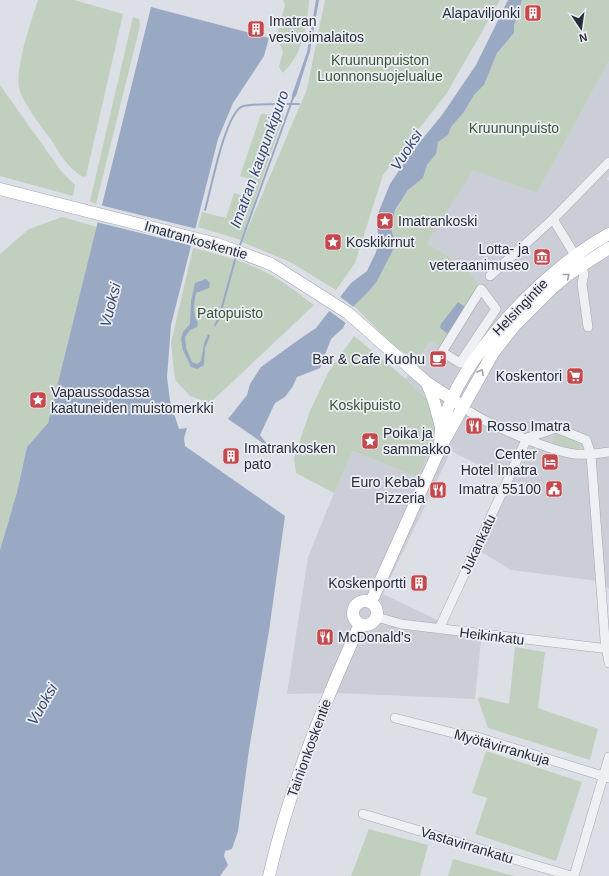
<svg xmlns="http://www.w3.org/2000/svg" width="609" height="876" font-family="Helvetica,sans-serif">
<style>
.built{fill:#cbced7}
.green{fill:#c1cfbe}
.water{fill:#99a9c4}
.pier{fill:#dddfe6}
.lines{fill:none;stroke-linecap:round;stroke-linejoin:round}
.stream{stroke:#99a9c4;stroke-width:2}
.minor-casing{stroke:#a3a6af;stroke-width:10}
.major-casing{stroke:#9da3b1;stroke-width:13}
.minor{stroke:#eff0f4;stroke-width:9}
.major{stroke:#fff;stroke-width:12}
.oneway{stroke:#9ea0a7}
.labels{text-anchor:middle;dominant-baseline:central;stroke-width:3.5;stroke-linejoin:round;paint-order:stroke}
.poi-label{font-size:14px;fill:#272c3b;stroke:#eceef4;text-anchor:end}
.park-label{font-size:14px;fill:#385636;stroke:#eceef4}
.street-label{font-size:14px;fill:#272c3b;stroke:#eceef4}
.water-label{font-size:15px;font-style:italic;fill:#34476c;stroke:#eceef4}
</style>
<rect width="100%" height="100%" fill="#dddfe6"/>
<!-- built -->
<path class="built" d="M609,61V176L607,179L609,181V589L598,581L511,570L480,551L512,482L451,451L383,594L481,641L475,699L336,693L287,694L308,557L334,493L353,451L418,477L436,432L430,402L406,379L430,342L444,348L467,268L427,243L473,169L537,193Z"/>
<!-- green -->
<path class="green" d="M38,0H74L123,14L86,176L83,177C68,169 59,152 50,138C40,126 26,106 20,92C13,73 31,21 38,0Z
M283,0H309C307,27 303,54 283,73L279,67L283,52L277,36L285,5Z
M325,0H500L447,93L383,175L355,263L336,290L290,262L242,242L307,89Z
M522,0H609V61L537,193L473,170L427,243L467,268L481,289L444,348L430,342L417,361L394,346L354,306L368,292L393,250L394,238L391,229L395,211L408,190L423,178L427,165L436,154L437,142L448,135L451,127L464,112L474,95L484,85L497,53L514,33V26Z
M133,17L139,19L140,26L96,204L90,201Z
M0,85L61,171L75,185L73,196L0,176Z
M261,114L284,115L241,240L198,227L202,212L226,218L234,193L251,198L257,181L240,176Z
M62,217L97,227L48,423L27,447L17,492L0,550V254L29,229Z
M193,248C217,254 241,260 263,271C282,280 298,293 314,305L210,403L190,396L175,380L171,343Z
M354,336L406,379L430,402L436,432L418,477L353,451L334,493L296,473L294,458L310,411L328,373Z
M557,430L582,441L578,451L561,448L552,443Z
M515,647L545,652L538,708L598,729L590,760L488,728L478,699L480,697L509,704Z
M486,751L582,782L556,861L475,834L487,798L472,793Z
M369,829L428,845L420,876H351Z
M453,859L514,876H448Z"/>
<!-- water -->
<path class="water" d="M316,0H319L310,51L296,96L292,99V95L307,52Z
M508,0H522L514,26V33L497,53L484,85L474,95L464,112L451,127L448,135L438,142L436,154L427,165L423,178L408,190L395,210L391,229L394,238L393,250L377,281L368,292L354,306L343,328L331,339L320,368L297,377L293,386L285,397L275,403L260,435L270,448L228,419L247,395L250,384L261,367L301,338L316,328L351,283L367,271L376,252L379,241L377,226L379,211L390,184L410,154L442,115L476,65Z
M151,7L269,38L264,56L233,103L218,139L171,325L167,377L170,401L179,429L187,428L184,438L185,446L285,516L269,631L249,750L238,831L232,849L225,851L224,856L228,865L220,876H0V550L17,492L27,447L48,423Z
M206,279L210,283L209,288L196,293C194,303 192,315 198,323L197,327L190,330L185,337L186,348L192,362L197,364L201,361L204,343L208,334L210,336L205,348L204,365L197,369L191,367L183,350L181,339L183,332L190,324L191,301L195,283Z
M458,302L465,307L448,334L440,328L441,324Z"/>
<!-- pier -->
<path class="pier" d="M100,205L197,229L193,246L96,222Z
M339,296L355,308L347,324L328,310Z"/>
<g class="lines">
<!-- stream -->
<path class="stream" d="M205,210C211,190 224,118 241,107C249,103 288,104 299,104
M239,248L293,98
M215,325L219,318L236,256"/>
<defs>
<path id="minor" d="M553,219L581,265L584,274L582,284L588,327
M490,276L553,219L609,162
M481,289L496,309L460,363L442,352Z
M470,412C492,426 550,451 575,454C587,455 598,454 609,452
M377,617L401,624L609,649
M439,629L527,438L556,428L586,440L591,455L605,640L609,663
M395,718L457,734L474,736L609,778
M363,814L571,876
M574,876L609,757"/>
<path id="major" d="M0,189L217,244L271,264L348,313L426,382L462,406
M427,383L433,398L441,427
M440,447C440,440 440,432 442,426C461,355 545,269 609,234
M353 613a12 12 0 1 1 24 0a12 12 0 1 1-24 0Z
M371,602L440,448L493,353L515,325L550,290L569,274L609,248
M269,876C289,789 323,706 360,624"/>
</defs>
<!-- minor casing -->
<use href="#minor" class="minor-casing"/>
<!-- major casing -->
<use href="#major" class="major-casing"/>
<!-- minor -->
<use href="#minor" class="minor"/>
<!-- major -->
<use href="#major" class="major"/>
</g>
<!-- one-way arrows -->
<defs><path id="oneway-chevron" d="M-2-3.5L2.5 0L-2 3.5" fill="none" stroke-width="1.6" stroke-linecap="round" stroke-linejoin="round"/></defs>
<g class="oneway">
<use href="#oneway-chevron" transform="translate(567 276) rotate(-39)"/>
<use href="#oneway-chevron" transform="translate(481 372) rotate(-60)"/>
</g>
<!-- icons -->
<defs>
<symbol id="building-square" viewBox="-11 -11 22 22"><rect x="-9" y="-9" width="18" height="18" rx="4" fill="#c5484d" stroke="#eceef4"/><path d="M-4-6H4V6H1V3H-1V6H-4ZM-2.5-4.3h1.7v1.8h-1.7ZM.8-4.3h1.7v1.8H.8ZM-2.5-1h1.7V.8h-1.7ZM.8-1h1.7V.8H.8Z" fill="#fff"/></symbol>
<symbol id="sight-square" viewBox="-11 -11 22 22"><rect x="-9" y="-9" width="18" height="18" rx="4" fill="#c5484d" stroke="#eceef4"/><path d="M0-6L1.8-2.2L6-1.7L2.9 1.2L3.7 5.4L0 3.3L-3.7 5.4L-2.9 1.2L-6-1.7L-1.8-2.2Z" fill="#fff"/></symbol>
<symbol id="museum-square" viewBox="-11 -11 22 22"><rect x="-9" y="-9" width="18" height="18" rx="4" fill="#c5484d" stroke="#eceef4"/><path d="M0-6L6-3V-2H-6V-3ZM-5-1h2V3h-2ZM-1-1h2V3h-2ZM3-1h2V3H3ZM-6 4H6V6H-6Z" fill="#fff"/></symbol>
<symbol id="cafe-square" viewBox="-11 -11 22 22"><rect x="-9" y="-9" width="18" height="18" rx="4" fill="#c5484d" stroke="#eceef4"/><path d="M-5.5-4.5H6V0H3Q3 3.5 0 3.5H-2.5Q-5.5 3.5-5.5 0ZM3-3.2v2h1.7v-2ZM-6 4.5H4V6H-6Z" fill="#fff"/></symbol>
<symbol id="supermarket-square" viewBox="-11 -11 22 22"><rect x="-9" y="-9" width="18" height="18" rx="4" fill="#c5484d" stroke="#eceef4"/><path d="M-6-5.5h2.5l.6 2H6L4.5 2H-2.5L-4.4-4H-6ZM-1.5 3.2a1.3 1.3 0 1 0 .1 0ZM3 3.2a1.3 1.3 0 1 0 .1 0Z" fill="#fff"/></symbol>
<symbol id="restaurant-square" viewBox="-11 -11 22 22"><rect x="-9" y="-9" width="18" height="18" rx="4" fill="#c5484d" stroke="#eceef4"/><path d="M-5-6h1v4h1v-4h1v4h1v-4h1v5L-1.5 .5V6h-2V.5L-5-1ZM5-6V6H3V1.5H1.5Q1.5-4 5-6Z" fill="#fff"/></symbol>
<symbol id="hotel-square" viewBox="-11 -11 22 22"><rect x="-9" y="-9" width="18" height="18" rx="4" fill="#c5484d" stroke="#eceef4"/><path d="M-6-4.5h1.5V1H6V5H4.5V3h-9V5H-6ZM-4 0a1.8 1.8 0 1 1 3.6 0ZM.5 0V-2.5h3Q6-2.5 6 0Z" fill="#fff"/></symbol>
<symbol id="civic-square" viewBox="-11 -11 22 22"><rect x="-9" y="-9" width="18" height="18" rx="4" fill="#c5484d" stroke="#eceef4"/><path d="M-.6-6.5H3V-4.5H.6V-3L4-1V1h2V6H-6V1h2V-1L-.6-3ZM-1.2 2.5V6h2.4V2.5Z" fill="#fff"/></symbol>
</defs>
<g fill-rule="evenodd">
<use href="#building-square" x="523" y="3" width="20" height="20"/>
<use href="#building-square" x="246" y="19" width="20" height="20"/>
<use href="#sight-square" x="375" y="211" width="20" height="20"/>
<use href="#sight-square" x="323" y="232" width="20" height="20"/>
<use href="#museum-square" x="532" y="247" width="20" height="20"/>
<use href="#cafe-square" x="428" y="349" width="20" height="20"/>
<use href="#supermarket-square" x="565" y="366" width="20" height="20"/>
<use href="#sight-square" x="28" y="390" width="20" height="20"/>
<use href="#restaurant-square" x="464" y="416" width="20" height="20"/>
<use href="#sight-square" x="360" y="431" width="20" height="20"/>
<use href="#building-square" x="221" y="446" width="20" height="20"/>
<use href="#hotel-square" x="540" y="452" width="20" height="20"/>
<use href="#civic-square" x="544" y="479" width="20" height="20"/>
<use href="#restaurant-square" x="428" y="480" width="20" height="20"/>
<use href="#building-square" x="409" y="573" width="20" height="20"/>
<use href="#restaurant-square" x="315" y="627" width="20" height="20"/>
</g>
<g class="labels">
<!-- poi labels -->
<g class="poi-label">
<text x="520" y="13">Alapaviljonki</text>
<text x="269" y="21" text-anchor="start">Imatran<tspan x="269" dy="16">vesivoimalaitos</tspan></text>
<text x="398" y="221" text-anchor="start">Imatrankoski</text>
<text x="346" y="242" text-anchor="start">Koskikirnut</text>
<text x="529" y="249">Lotta- ja<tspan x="529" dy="16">veteraanimuseo</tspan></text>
<text x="425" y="359">Bar &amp; Cafe Kuohu</text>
<text x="562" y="376">Koskentori</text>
<text x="51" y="392" text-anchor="start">Vapaussodassa<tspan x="51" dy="16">kaatuneiden muistomerkki</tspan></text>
<text x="487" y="426" text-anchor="start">Rosso Imatra</text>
<text x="383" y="433" text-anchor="start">Poika ja<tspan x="383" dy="16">sammakko</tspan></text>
<text x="244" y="448" text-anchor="start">Imatrankosken<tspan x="244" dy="16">pato</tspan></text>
<text x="537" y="454">Center<tspan x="537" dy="16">Hotel Imatra</tspan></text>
<text x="425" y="482">Euro Kebab<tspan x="425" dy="16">Pizzeria</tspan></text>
<text x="541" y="489">Imatra 55100</text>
<text x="406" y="583">Koskenportti</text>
<text x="338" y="637" text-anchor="start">McDonald's</text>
</g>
<!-- park labels -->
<g class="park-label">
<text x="380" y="60">Kruununpuiston<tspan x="380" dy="16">Luonnonsuojelualue</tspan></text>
<text x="514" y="128">Kruununpuisto</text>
<text x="230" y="313">Patopuisto</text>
<text x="365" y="405">Koskipuisto</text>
</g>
<!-- street labels -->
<g class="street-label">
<text transform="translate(196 240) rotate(16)">Imatrankoskentie</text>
<text transform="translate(520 307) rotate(-46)">Helsingintie</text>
<text transform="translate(478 544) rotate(-65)">Jukankatu</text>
<text transform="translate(492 636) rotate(7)">Heikinkatu</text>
<text transform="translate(502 747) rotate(16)">Myötävirrankuja</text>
<text transform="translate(309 748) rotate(-70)">Tainionkoskentie</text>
<text transform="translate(467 845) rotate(17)">Vastavirrankatu</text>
</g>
<!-- water labels -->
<g class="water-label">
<text transform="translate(406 150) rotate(-57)">Vuoksi</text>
<text transform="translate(259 159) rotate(-70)">Imatran kaupunkipuro</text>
<text transform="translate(110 305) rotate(-76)">Vuoksi</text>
<text transform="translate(42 704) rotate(-60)">Vuoksi</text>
</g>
</g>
<!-- north arrow -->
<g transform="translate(581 28) rotate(167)" stroke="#eceef4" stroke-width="3" paint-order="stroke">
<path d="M0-3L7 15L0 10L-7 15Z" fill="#272c3b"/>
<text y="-6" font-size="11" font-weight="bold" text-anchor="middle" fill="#272c3b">N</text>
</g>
</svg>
